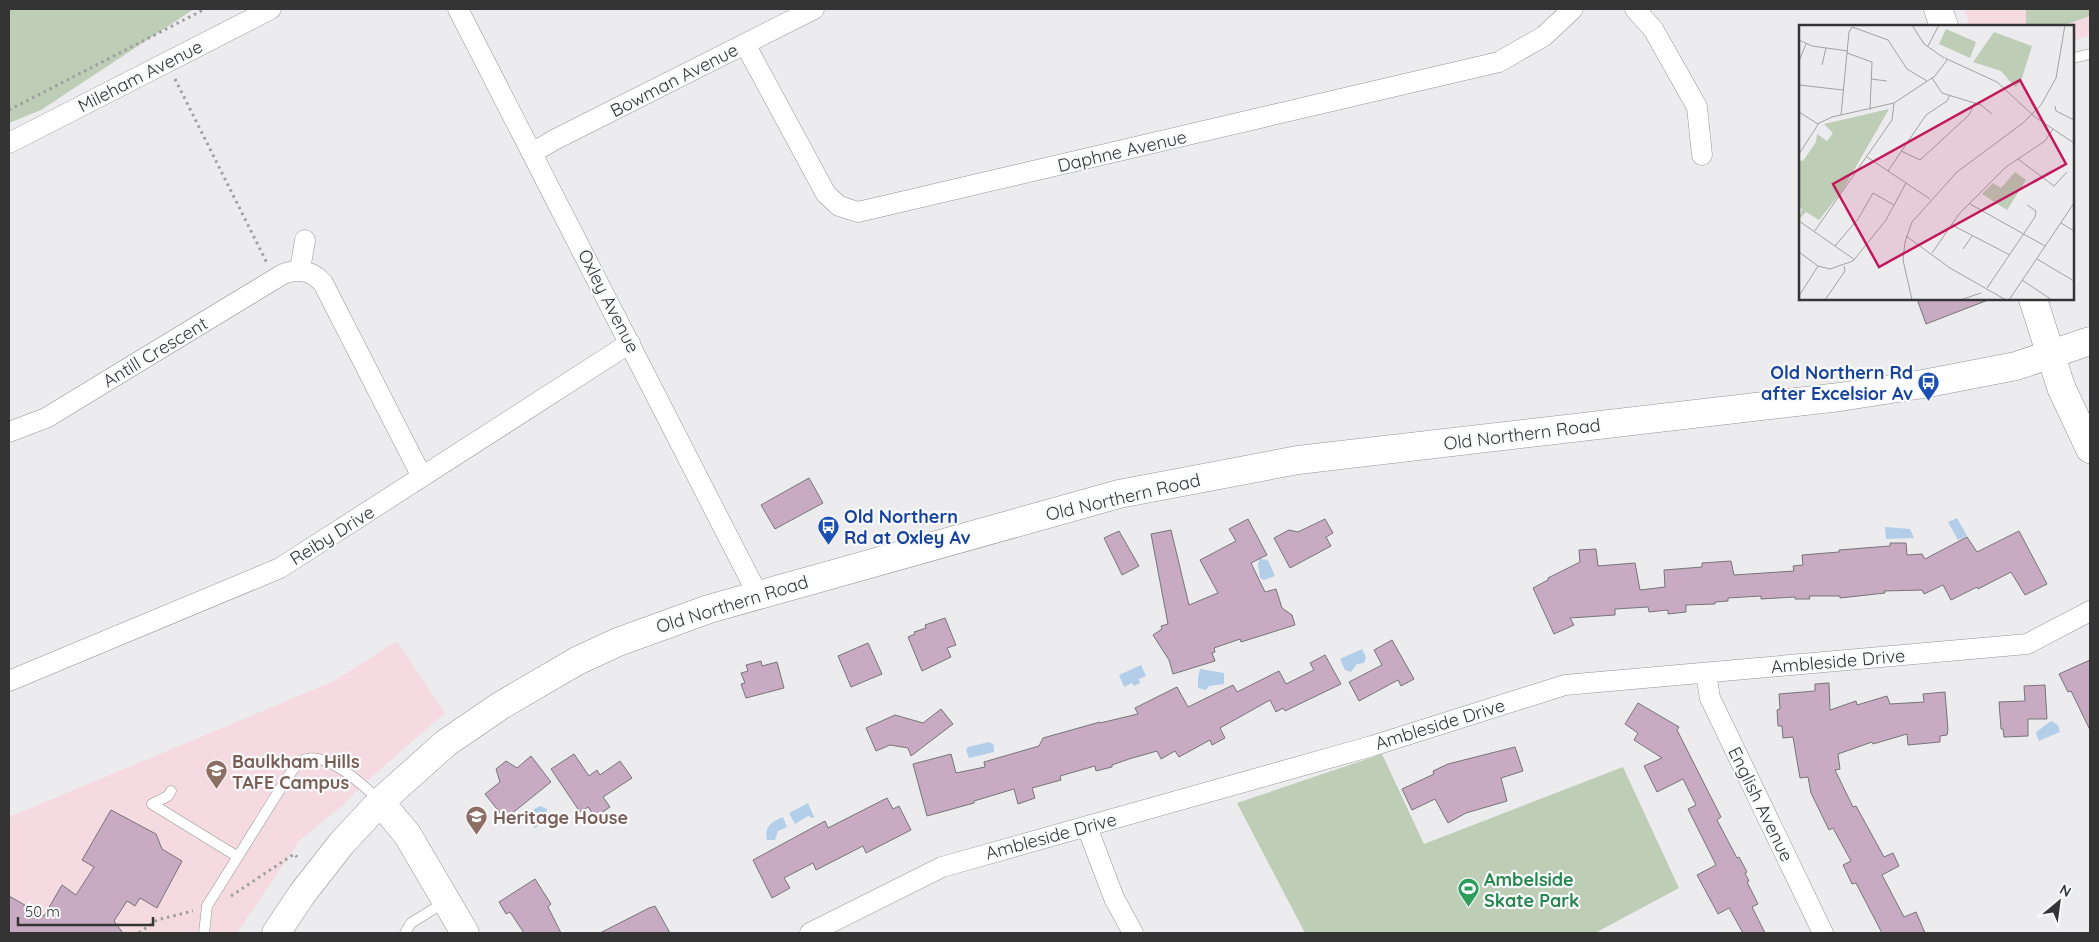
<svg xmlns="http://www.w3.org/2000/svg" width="2099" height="942" font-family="Quicksand,sans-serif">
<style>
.education{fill:#f5dbe1}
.green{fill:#bdcdb6}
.water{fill:#b3cee9}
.building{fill:#c8aac3;stroke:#767576}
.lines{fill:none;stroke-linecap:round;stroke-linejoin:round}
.lane-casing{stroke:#939495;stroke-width:11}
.street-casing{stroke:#939495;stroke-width:21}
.secondary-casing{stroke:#939495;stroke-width:29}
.primary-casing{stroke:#939495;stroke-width:29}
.path{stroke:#9e9e9f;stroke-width:3;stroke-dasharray:2.5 4;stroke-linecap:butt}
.lane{stroke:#fff;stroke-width:10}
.street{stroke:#fff;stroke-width:20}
.secondary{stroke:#fff;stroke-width:28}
.primary{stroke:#fff;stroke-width:28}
.labels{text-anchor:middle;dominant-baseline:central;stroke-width:4.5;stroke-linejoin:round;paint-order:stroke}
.street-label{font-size:18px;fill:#343435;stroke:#f9fafc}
.transit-label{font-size:18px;font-weight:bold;fill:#164399;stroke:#f9fafc;text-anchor:end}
.education-label{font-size:18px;font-weight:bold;fill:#785e54;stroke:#f9fafc;text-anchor:start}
.leisure-label{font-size:18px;font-weight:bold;fill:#27864d;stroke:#f9fafc;text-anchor:start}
.inset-road{fill:none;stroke:#a2a2a4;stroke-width:1}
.view{fill:#c2185b;fill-opacity:0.15;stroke:#c2185b;stroke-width:2.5}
.inset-edge{fill:none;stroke:#343435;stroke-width:2.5}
</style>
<rect width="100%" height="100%" fill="#ececee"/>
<!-- education -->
<path class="education" d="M1964,9H2090V35L2073,41V26H1970Z
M397,641L445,713L375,774L342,806L299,841L237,933H9V817L334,681Z"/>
<!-- green -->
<path class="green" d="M9,9H194L41,110L9,123Z
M2026,9H2090V16L2062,26H2026Z
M1382,754L1424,844L1623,767L1679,888L1595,933H1305L1237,803Z"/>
<!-- water -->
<path class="water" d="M1957,518L1967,536L1958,540L1948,522Z
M1885,527L1910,529L1914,538L1886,539Z
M1260,559L1268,560L1275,576L1264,580L1260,578L1258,564Z
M1362,649L1366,657L1364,663L1357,664L1351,672L1345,670L1340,659Z
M1141,665L1146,676L1139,679L1140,683L1134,686L1132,683L1124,687L1119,675Z
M1200,669L1224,673V684L1209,686L1206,690L1198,688V677Z
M2051,721L2058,725L2060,732L2039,741L2036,733C2038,730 2047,724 2051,721Z
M989,742L994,745V752L969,758L966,750L968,747Z
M808,803L814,817L813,818L808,816L795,824L789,813Z
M540,806L547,809L546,819L535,828L529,824L531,811Z
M783,817L787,827L778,831L775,840H767C764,827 771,822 783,817Z"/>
<!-- building -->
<path class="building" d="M1917,299H1988V300L1926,324Z
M809,478L823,503L775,529L761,505Z
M1248,519L1267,555L1251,563L1265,592L1276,589L1282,608L1292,615L1295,625L1241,642L1240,639L1214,648L1215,652L1212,653L1215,661L1173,674L1169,660L1153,635L1162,629L1161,626L1168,624L1151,534L1171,530L1189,605L1218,593L1200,560L1236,541L1229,529Z
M1325,519L1333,533L1326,537L1331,546L1290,568L1274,538L1289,530L1298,532Z
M1119,531L1139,566L1122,575L1104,538Z
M2019,531L2047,584L2025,595L2011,572L1978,589L1977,587L1951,600L1943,585L1924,594L1922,590L1884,591L1885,593L1840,598V596H1809L1810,599H1795V597L1761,599V596L1728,598V601L1715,602V604L1686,605V612L1668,614V610L1649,612L1648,607L1615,609V615L1570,618L1574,625L1554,634L1533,588L1548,580V578L1580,562L1579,550L1596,549L1598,566L1635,563L1640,590L1665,587L1664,570L1702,567V563L1731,561L1734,575L1794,571L1793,566L1803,565L1802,555L1839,552V550L1890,546V543H1906L1907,555L1922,554L1925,559L1967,537L1977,552Z
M945,618L956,645L947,648L951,657L922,671L908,637L915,634L914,632L926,628L925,625Z
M1392,640L1414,679L1401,686L1398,680L1359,701L1349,682L1382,665L1374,650Z
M868,643L882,674L851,687L838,656Z
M1325,655L1341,684L1285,711L1283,708L1276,712L1270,700L1220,728L1225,738L1212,745L1210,740L1179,757L1175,751L1161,759L1157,751L1129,759L1112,765V767L1096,771L1095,766L1060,776L1061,780L1032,788L1035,798L1018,804L1014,789L974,801V803L927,816L913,764L951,754L956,773L985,767L984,762L1039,746L1043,738L1100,722V723L1138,714L1135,708L1177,687L1188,707L1233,685L1237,692L1279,671L1286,684L1314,670L1310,663Z
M2090,660V730L2071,691L2068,692L2059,674Z
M761,661L762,666L777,662L784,688L746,698L741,684L745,683L741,673L748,671L746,665Z
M1829,683L1830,710L1856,701L1857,705L1887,696L1890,704L1924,702L1923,694L1945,692L1948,730L1947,735L1940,736V742L1908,745L1907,734L1873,744L1872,742L1838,754L1840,769L1835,770L1853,807L1856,806L1884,857L1893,853L1899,866L1882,875L1904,917L1916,912L1925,933H1882L1856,883L1852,884L1843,865L1851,861L1833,828L1829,830L1811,793L1808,777L1800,778L1793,737L1783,738L1782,726H1778L1777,710L1780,709L1779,694L1815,691V684Z
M2045,685L2047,719H2028V736L2004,737L2003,729H2001L1999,702L2025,701L2024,686Z
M1638,703L1679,727L1677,730L1721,817L1717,820L1737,858L1739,857L1747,872L1745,873L1749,881L1747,882L1758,904L1752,907L1765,933H1743L1729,908L1718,914L1697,875L1716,865L1688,809L1696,805L1683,779L1657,792L1644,766L1662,758L1634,740L1638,733L1625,724Z
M941,709L953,724L911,756L908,748L890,745L876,751L866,728L895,715L923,723Z
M1515,747L1523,771L1501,778L1507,801L1466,813L1448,823L1435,799L1412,810L1402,789L1434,774L1433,771L1448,764Z
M574,754L589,776L597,770L600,775L620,761L632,778L603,797L610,807L595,817L588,807L580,812L551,769Z
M531,756L551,782L505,819L485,794L500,782L496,769L506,761L517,768Z
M887,798L893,809L899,806L911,830L866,853L863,846L816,870L813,863L784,878L790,888L772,898L753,860L825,821L828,828Z
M111,810L156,834L162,849L182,861L157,908L140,898L135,906L127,901L114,921L123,933H9V896L44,916L62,885L76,895L94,867L82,860Z
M535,879L551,904L548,907L561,933H524L510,912L506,914L499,902Z
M655,906L670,933H600L649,908Z"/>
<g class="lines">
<defs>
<path id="lane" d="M2073,58L2090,54
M171,791L168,796L152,804L238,857
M204,933L207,906L287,778C292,771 297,762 306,759C330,753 364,786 380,801
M405,933L411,923L445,902"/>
<path id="street" d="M458,9L758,595
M1635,9L1653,29L1697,107L1702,155
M745,44L826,194L839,206L858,212L1499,62L1544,36L1573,9
M9,143L271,9
M534,152L554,140L814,9
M300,270L305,240
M9,432L46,418L283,274C299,268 312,271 323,283L422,477
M1706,674L1710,698L1823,933
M9,681L280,568L630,343
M1087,827L1114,898L1133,933
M810,933L942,867L1372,746L1565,685L2027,644L2090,611"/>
<path id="secondary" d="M1938,9L1944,26
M2033,299L2061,387L2090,449
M380,802L407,834L465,933"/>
<path id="primary" d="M276,933L302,894L341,844L380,802L446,743L500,706L577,661L618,642L709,609L1119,494L1298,460L1840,397L1923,384L2016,366L2090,341"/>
</defs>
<!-- lane casing -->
<use href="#lane" class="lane-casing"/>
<!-- street casing -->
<use href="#street" class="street-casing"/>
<!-- secondary casing -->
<use href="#secondary" class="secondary-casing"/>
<!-- primary casing -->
<use href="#primary" class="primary-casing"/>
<!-- path -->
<path class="path" d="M175,79L267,263
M9,110L205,9
M231,896L294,854L297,857
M139,933L157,920L193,911"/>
<!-- lane -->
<use href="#lane" class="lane"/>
<!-- street -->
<use href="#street" class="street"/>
<!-- secondary -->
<use href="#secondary" class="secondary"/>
<!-- primary -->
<use href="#primary" class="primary"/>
</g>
<!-- icons -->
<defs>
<symbol id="bus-pin" viewBox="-11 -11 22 30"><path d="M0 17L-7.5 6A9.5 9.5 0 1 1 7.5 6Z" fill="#1a4fb4" stroke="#f9fafc"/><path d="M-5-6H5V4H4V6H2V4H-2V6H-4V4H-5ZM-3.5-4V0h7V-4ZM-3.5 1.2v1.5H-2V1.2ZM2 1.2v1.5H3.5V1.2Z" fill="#fff"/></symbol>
<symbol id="university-pin" viewBox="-11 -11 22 30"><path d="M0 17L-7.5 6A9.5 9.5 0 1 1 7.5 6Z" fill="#8d6e63" stroke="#f9fafc"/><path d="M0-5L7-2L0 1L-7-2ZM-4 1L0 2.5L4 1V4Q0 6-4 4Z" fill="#fff"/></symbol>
<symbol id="school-pin" viewBox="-11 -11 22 30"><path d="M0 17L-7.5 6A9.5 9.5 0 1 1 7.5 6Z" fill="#8d6e63" stroke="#f9fafc"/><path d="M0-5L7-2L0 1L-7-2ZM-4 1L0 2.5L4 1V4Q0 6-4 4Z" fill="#fff"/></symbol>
<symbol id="stadium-pin" viewBox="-11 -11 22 30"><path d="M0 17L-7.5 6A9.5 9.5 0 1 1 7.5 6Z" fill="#2e9e5b" stroke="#f9fafc"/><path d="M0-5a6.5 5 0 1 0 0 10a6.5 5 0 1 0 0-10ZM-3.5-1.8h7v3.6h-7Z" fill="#fff"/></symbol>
</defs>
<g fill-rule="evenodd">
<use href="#bus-pin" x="1916" y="370" width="25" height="34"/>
<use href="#bus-pin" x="816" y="514" width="25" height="34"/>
<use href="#university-pin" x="204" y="758" width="25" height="34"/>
<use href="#school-pin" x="464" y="804" width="25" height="34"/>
<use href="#stadium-pin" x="1456" y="876" width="25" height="34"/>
</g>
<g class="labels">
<!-- street labels -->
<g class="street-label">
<text transform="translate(140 76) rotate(-27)">Mileham Avenue</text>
<text transform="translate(674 80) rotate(-27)">Bowman Avenue</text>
<text transform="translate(1122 151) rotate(-13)">Daphne Avenue</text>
<text transform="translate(609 301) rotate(63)">Oxley Avenue</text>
<text transform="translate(155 352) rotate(-31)">Antill Crescent</text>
<text transform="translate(1522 434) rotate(-7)">Old Northern Road</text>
<text transform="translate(1123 497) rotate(-13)">Old Northern Road</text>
<text transform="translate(332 535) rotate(-32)">Reiby Drive</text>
<text transform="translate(732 604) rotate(-17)">Old Northern Road</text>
<text transform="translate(1838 661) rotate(-5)">Ambleside Drive</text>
<text transform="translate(1440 724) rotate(-17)">Ambleside Drive</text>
<text transform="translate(1761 804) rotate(64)">English Avenue</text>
<text transform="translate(1051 836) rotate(-15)">Ambleside Drive</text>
</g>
<!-- transit labels -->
<g class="transit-label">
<text x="1913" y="372">Old Northern Rd<tspan x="1913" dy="21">after Excelsior Av</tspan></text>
<text x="844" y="516" text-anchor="start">Old Northern<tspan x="844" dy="21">Rd at Oxley Av</tspan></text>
</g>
<!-- education labels -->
<g class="education-label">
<text x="232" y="761">Baulkham Hills<tspan x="232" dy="21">TAFE Campus</tspan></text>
<text x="493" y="817">Heritage House</text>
</g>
<!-- leisure labels -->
<g class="leisure-label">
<text x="1484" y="879">Ambelside<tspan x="1484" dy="21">Skate Park</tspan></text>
</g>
</g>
<!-- overview -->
<g transform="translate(1799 25)">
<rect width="275" height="275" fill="#ececee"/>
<path d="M147,4L177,17L171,33L140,19ZM195,7L233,21L222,56L216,62L202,46L174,37ZM90,84L43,166L20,195L7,187L0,194L3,184L0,182V135L4,136L17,117L18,109L28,116L34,108L25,99ZM216,147L227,155L208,185L183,169L194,158L202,163Z" fill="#bdcdb6"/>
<path class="inset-road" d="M113,0L125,19L145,33M0,15L13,21L49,26M129,21L140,0M48,28L73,37L71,85M148,34L198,57L236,92L275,118M0,36L7,19M23,40L27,23M133,53L143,68L182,80L193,89M72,54L88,56M0,60L44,65M256,81L257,86L275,95M0,87L19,99M42,90L50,7L53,2L89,15L108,44L128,56M102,126L121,135L170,90L176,77M0,129L20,98L33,92L95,78L136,51L148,35L146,32M68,132L131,174M219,134L255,161L268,147M89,146L127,90L148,76L151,70M171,179L246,221M0,196L56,235M262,198L275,206M153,200L211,230M15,207L93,95L95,78M107,211L151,243L207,275M36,221L59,194L74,168L95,180M164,224L173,211M0,227L19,241L31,244L54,236L87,195L107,158M133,228L160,189L207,142L246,116L254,104M238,234L275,256M223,255L253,275M188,263L236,192L237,186L228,180M0,271L19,241M26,275L46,246L45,241M113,275L104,235L106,217L113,197L158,147L224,98L242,80L257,53L266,0M161,275L182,268M210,275L275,178"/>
<path class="view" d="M221,55L267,139L80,242L34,159Z"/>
<rect width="275" height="275" class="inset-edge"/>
</g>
<!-- border -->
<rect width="2099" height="942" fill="none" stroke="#343435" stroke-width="20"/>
<!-- north arrow -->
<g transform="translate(2059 902) rotate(29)" stroke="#f9fafc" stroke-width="4" paint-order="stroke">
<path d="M0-4L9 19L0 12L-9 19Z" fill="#343435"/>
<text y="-8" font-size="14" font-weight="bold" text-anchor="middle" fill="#343435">N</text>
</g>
<!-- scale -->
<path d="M18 917v8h135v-8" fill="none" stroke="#343435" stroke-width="2.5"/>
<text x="25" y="917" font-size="15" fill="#343435" stroke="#f9fafc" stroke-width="4" paint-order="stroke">50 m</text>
</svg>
